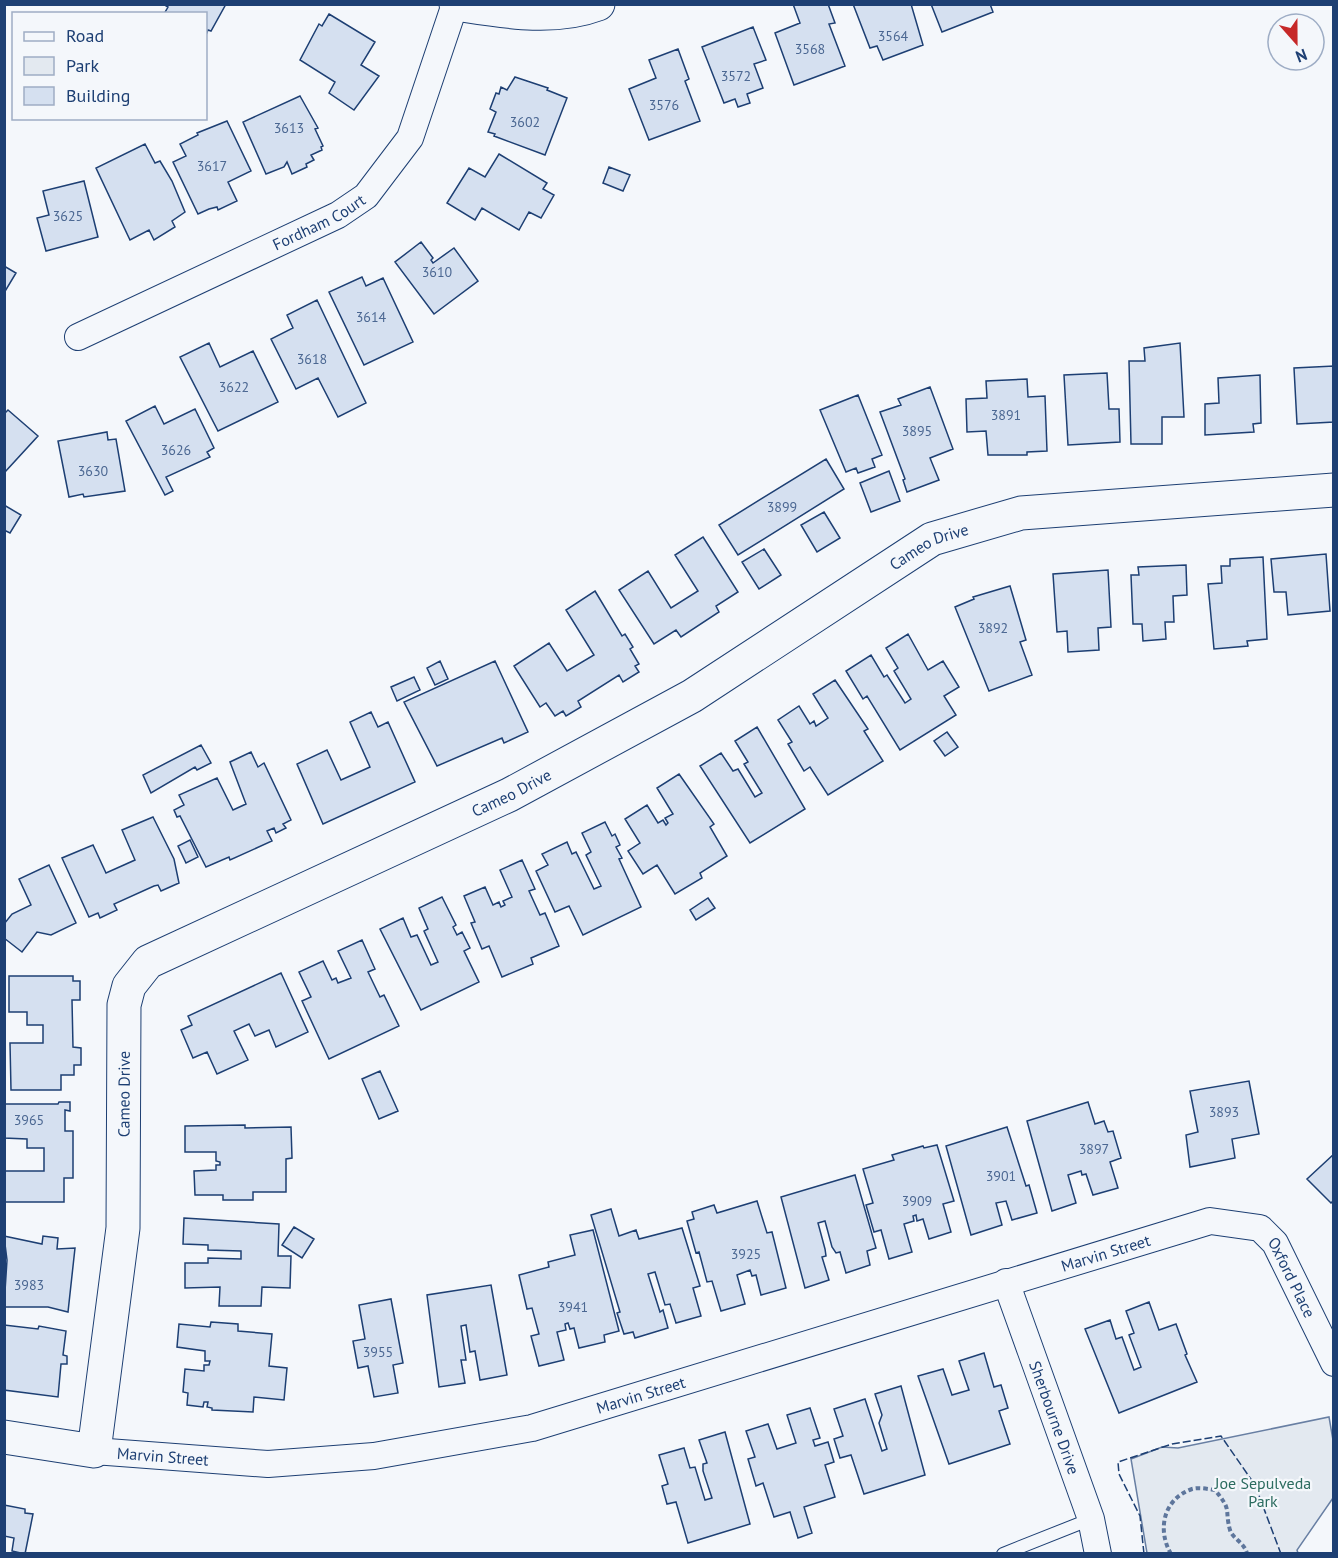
<svg xmlns="http://www.w3.org/2000/svg" width="1338" height="1558" font-family="'PT Sans',sans-serif">
<style>
.green{fill:#e3e9f0;stroke:#687fa3;stroke-width:1.5}
.building{fill:#d5e0f0;stroke:#1d3f73;stroke-width:1.5}
.lines{fill:none;stroke-linecap:round;stroke-linejoin:round}
.lane-casing{stroke:#1d3f73;stroke-width:14}
.street-casing{stroke:#1d3f73;stroke-width:28}
.secondary-casing{stroke:#1d3f73;stroke-width:35}
.path{stroke:#5e769c;stroke-width:4;stroke-dasharray:4.5 3;stroke-linecap:butt}
.lane{stroke:#f4f7fb;stroke-width:12}
.street{stroke:#f4f7fb;stroke-width:26}
.secondary{stroke:#f4f7fb;stroke-width:33}
.fence{stroke:#1d3f73;stroke-width:1.5;stroke-dasharray:8 3;stroke-linecap:butt}
.labels{text-anchor:middle;dominant-baseline:central;stroke-width:4.5;stroke-linejoin:round;paint-order:stroke}
.number-label{font-size:14px;fill:#4b6792}
.street-label{font-size:16px;fill:#1d3f73;stroke:#f4f7fb}
.park-label{font-size:16px;fill:#2c6c60;stroke:#f4f7fb}
</style>
<rect width="100%" height="100%" fill="#f4f7fb"/>
<!-- green -->
<path class="green" d="M1329,1417L1333,1440V1498L1297,1550L1298,1553H1147L1131,1459L1162,1447L1178,1448Z"/>
<!-- building -->
<path class="building" d="M163,4H226L211,31L208,30L206,35V14H164L168,7Z
M793,4H828L835,23L829,24L845,66L794,85L775,33L800,23Z
M853,4H911L923,45L883,60L877,46L870,48Z
M931,4H990L993,12L942,32Z
M329,14L375,42L361,65L379,76L354,110L329,93L335,82L300,60L319,24L322,26Z
M753,27L766,60L754,64L763,88L747,94L750,103L738,107L735,99L724,103L702,47Z
M678,49L689,79L685,81L700,121L649,140L629,89L656,78L649,60Z
M515,77L548,88L547,90L567,98L545,155L494,136L495,134L488,132L496,112L490,109L496,93L499,94L501,87L507,90Z
M300,96L318,128L315,129L323,146L321,147L322,150L311,155L314,160L306,164L307,167L292,174L287,162L284,167L266,174L243,122Z
M227,121L251,171L228,182L237,201L218,210L217,207L209,209L198,214L173,162L186,156L180,144L198,135L197,133Z
M145,144L155,163L160,161L172,181L185,212L172,221L175,227L154,240L149,230L130,240L96,168Z
M499,154L547,183L543,189L554,195L541,218L529,212L519,230L482,208L475,220L447,203L469,168L485,177Z
M609,167L630,175L623,191L603,183Z
M84,181L98,237L46,251L37,218L49,215L43,191Z
M421,242L433,258L431,260L433,263L454,248L478,281L434,314L395,262Z
M4,266L16,273L4,293Z
M362,277L366,286L383,278L413,342L364,365L329,292Z
M317,300L366,403L338,417L318,378L296,389L271,339L293,328L287,315Z
M209,343L220,367L253,351L278,402L218,431L180,357Z
M1180,343L1184,417H1162V444H1131L1129,361H1145L1144,348Z
M1334,366V422L1297,424L1294,368Z
M1107,373L1109,409H1119L1120,442L1068,445L1064,375Z
M1260,375L1261,423L1253,424L1254,432L1205,435V404L1219,403L1218,378Z
M1027,379L1028,397L1045,396L1047,451L1027,452V455H988L986,431L967,432L966,399L987,398L986,381Z
M930,387L953,449L930,458L939,480L907,492L903,480L905,479L880,412L901,405L898,399Z
M858,395L882,455L872,459L875,467L858,473L856,468L846,472L820,410Z
M155,406L164,424L195,409L214,448L207,452L210,457L166,477L173,491L165,495L126,421Z
M8,410L38,436L4,473V414Z
M107,432L108,440L116,439L125,491L84,497L83,494L69,497L58,441Z
M826,459L844,489L738,555L719,525Z
M889,471L900,501L871,512L860,483Z
M4,505L21,515L10,533L4,530Z
M824,512L840,538L817,552L801,525Z
M703,537L738,592L716,606L719,612L681,637L676,630L654,644L619,590L648,571L671,608L698,591L675,555Z
M764,549L781,575L759,589L742,562Z
M1326,554L1330,611L1288,615L1286,592H1274L1271,559Z
M1263,557L1267,639L1247,641L1248,646L1214,649L1208,584L1222,583L1221,566H1230V559Z
M1186,565L1187,595L1173,596L1174,622H1165L1166,639L1143,641L1142,624H1133L1131,575H1139L1138,567Z
M1108,570L1111,627L1098,628L1099,650L1068,652L1067,631L1057,632L1053,574Z
M1010,586L1026,640L1020,642L1032,675L989,691L955,607L974,599L973,597Z
M595,591L622,636L625,634L633,647L630,649L639,664L635,666L639,672L623,682L619,675L578,701L581,707L566,716L563,711L555,716L546,703L540,707L514,666L549,643L567,671L594,655L566,610Z
M908,634L928,670L943,661L959,687L944,696L956,715L900,750L867,696L863,699L846,671L871,655L884,677L887,675L905,703L911,699L894,671L898,668L886,648Z
M440,661L448,679L435,685L427,668Z
M495,661L528,732L504,743L502,738L437,766L404,702Z
M414,677L420,690L397,701L391,687Z
M835,680L868,729L864,731L883,761L828,795L810,767L804,771L788,744L792,742L778,720L799,706L810,724L814,721L816,726L828,718L813,694Z
M371,712L378,727L388,722L415,782L323,824L297,764L327,750L341,780L370,767L350,722Z
M757,727L805,809L750,843L700,766L721,753L733,771L738,769L755,797L762,793L744,764L748,762L735,741Z
M947,732L958,747L945,756L934,741Z
M201,745L211,763L197,770L195,767L151,793L143,775Z
M251,752L258,767L264,763L291,820L283,824L286,828L276,833L274,828L267,831L272,841L230,860L229,857L206,867L180,816L177,817L174,810L184,805L179,795L217,778L233,810L246,804L230,762Z
M679,774L714,824L710,827L727,856L700,873L702,878L675,894L657,865L643,874L628,851L640,843L625,819L647,805L658,823L663,820L666,825L668,823L665,818L673,814L657,788Z
M153,817L174,859L179,883L161,891L158,885L154,886L114,904L117,910L100,918L98,913L89,917L62,858L93,845L106,873L135,860L122,830Z
M605,822L612,836L615,834L620,845L616,847L622,858L619,859L641,907L583,935L569,906L555,912L536,871L548,865L542,854L567,842L572,854L576,852L594,889L601,886L586,855L591,852L582,833Z
M190,840L198,857L186,863L178,846Z
M522,860L535,889L529,891L540,915L545,913L559,946L531,958L533,964L502,977L489,946L482,949L471,923L475,922L464,896L485,887L493,905L499,902L501,907L505,905L503,901L512,897L500,870Z
M49,865L76,923L51,935L37,932L22,952L4,938V924L12,914L31,905L19,879Z
M442,897L456,925L453,927L457,935L462,932L470,948L464,951L479,982L421,1010L380,929L403,918L411,937L417,935L431,965L438,962L424,931L428,929L419,908Z
M708,898L715,908L696,920L690,910Z
M362,940L375,969L368,972L380,997L384,995L399,1026L329,1059L302,1001L311,997L299,972L323,961L332,980L336,978L338,983L351,978L338,951Z
M281,973L308,1032L276,1047L269,1030L255,1036L249,1024L234,1031L248,1060L217,1074L207,1052L193,1058L181,1030L192,1025L188,1016Z
M9,976H73V981H80V1000H72L73,1047L81,1048V1065H74V1075H61V1090H11L10,1043H43V1025H27V1012H9Z
M380,1071L398,1111L379,1119L362,1079Z
M1249,1081L1259,1134L1232,1139L1235,1158L1190,1167L1186,1135L1198,1132L1190,1091Z
M59,1102H70V1111L65,1110V1131H73V1178H64V1202H4V1171H44V1148H27V1139L4,1138V1104H58Z
M1088,1102L1095,1124L1104,1121L1108,1132L1113,1131L1121,1158L1110,1162L1118,1188L1093,1195L1086,1174L1082,1175L1081,1171L1068,1175L1076,1203L1052,1211L1027,1121Z
M245,1125V1128L291,1127L292,1158L286,1159V1192H253V1200H223V1195H195L194,1171L216,1170V1165H220V1162L216,1161V1152H185V1126Z
M1007,1127L1026,1186L1029,1185L1037,1213L1012,1220L1006,1201L996,1203L1002,1225L971,1235L946,1146Z
M937,1145L954,1201L943,1204L951,1232L929,1239L923,1219L917,1221L916,1215L913,1216L914,1221L904,1224L912,1252L889,1259L881,1230L874,1232L866,1205L873,1203L863,1169L894,1160L892,1155L923,1146L924,1148Z
M1334,1154V1200L1331,1203L1307,1179Z
M855,1175L876,1248L867,1251L870,1265L846,1273L840,1252L836,1253L832,1247L825,1221L818,1223L825,1249L826,1256L822,1257L829,1280L805,1288L781,1197Z
M757,1201L767,1233L772,1232L786,1288L761,1295L756,1275L752,1276L750,1270L737,1275L745,1304L721,1311L712,1281L707,1282L699,1252L696,1253L687,1221L694,1219L692,1212L714,1205L717,1213Z
M611,1209L619,1236L636,1230L639,1239L682,1228L700,1286L693,1288L701,1316L676,1323L670,1304L665,1305L655,1272L648,1274L660,1312L663,1310L668,1328L635,1338L633,1332L624,1334L617,1313L620,1312L591,1215Z
M184,1218L279,1224L278,1256H291L290,1288L262,1287L261,1306H219L220,1287L185,1288V1263H208V1258L241,1259V1251L208,1250V1245L183,1244Z
M294,1227L314,1239L302,1258L282,1245Z
M593,1230L619,1331L604,1335L605,1342L579,1348L574,1328L570,1329L568,1323L565,1324L566,1330L557,1332L564,1360L539,1366L531,1336L539,1334L532,1308L527,1309L519,1275L549,1267L548,1262L575,1255L570,1235Z
M4,1236L42,1244L43,1236L58,1238L57,1249L75,1248L68,1312L48,1307H4L7,1260Z
M491,1285L507,1375L480,1380L475,1351L470,1352L466,1325L461,1326L466,1360H461L465,1383L439,1387L427,1295Z
M391,1299L403,1363L393,1365L398,1393L374,1397L368,1366L358,1368L353,1341L365,1339L359,1305Z
M1149,1302L1159,1330L1176,1324L1187,1354L1185,1355L1197,1382L1119,1413L1085,1329L1110,1320L1116,1339L1122,1337L1134,1370L1141,1367L1129,1335L1134,1333L1126,1311Z
M211,1322L238,1324V1331L272,1334L269,1366L287,1368L284,1400L254,1397L253,1412L212,1410V1408L207,1407L208,1402H204L203,1407L187,1405L188,1393L183,1392L185,1369L204,1371V1365H209L210,1361H205V1351L177,1347L179,1324L210,1327Z
M4,1325L38,1329L39,1326L66,1331L63,1355L67,1356V1364H61L58,1397L4,1390Z
M984,1353L994,1387L1001,1385L1008,1408L999,1411L1010,1444L949,1464L918,1376L943,1369L952,1395L969,1390L959,1361Z
M901,1386L925,1475L864,1494L851,1455L840,1458L834,1439L843,1436L834,1409L865,1399L882,1451L887,1449L879,1423L882,1415L875,1394Z
M810,1408L820,1438L813,1440L815,1446L828,1442L834,1462L825,1465L835,1497L804,1507L812,1533L798,1538L790,1512L774,1517L763,1483L756,1486L748,1459L755,1457L746,1431L768,1424L777,1449L796,1443L787,1415Z
M725,1432L750,1524L688,1543L676,1502L667,1504L662,1486L668,1484L659,1455L684,1448L690,1468L695,1467L705,1500L712,1498L703,1471V1464L707,1463L699,1440Z
M4,1505L25,1509V1513L33,1514L25,1554L12,1551L14,1538L4,1536Z"/>
<g class="lines">
<defs>
<path id="lane" d="M1003,1554L1091,1519"/>
<g id="street">
<path id="s1" d="M78,337L338,215L366,196L410,138L455,4"/>
<path id="s2" d="M1006,1282L1091,1519L1098,1554"/>
<path id="s3" d="M94,1451L268,1464L374,1456L532,1428L1210,1221L1260,1228L1275,1243L1334,1363"/>
</g>
<g id="secondary">
<path d="M456,4C502,11 553,21 598,4"/>
<path id="s4" d="M4,1437L94,1451L123,1228L124,1005L129,986L148,962L509,795L692,696L932,539L1021,513L1334,490"/>
</g>
</defs>
<!-- lane casing -->
<use href="#lane" class="lane-casing"/>
<!-- street casing -->
<use href="#street" class="street-casing"/>
<!-- secondary casing -->
<use href="#secondary" class="secondary-casing"/>
<!-- path -->
<path class="path" d="M1171,1554C1157,1530 1163,1499 1192,1489C1199,1487 1208,1489 1215,1490C1233,1512 1224,1508 1230,1530C1233,1539 1245,1543 1247,1554"/>
<!-- lane -->
<use href="#lane" class="lane"/>
<!-- street -->
<use href="#street" class="street"/>
<!-- secondary -->
<use href="#secondary" class="secondary"/>
<!-- fence -->
<path class="fence" d="M1144,1554L1140,1516L1119,1474L1118,1462L1172,1444L1221,1436L1255,1485L1281,1554"/>
</g>
<g class="labels">
<!-- number labels -->
<g class="number-label">
<text x="893" y="36">3564</text>
<text x="810" y="49">3568</text>
<text x="736" y="76">3572</text>
<text x="664" y="105">3576</text>
<text x="525" y="122">3602</text>
<text x="289" y="128">3613</text>
<text x="212" y="166">3617</text>
<text x="68" y="216">3625</text>
<text x="437" y="272">3610</text>
<text x="371" y="317">3614</text>
<text x="312" y="359">3618</text>
<text x="234" y="387">3622</text>
<text x="1006" y="415">3891</text>
<text x="917" y="431">3895</text>
<text x="176" y="450">3626</text>
<text x="93" y="471">3630</text>
<text x="782" y="507">3899</text>
<text x="993" y="628">3892</text>
<text x="1224" y="1112">3893</text>
<text x="29" y="1120">3965</text>
<text x="1094" y="1149">3897</text>
<text x="1001" y="1176">3901</text>
<text x="917" y="1201">3909</text>
<text x="746" y="1254">3925</text>
<text x="29" y="1285">3983</text>
<text x="573" y="1307">3941</text>
<text x="378" y="1352">3955</text>
</g>
<!-- street labels -->
<g class="street-label">
<text stroke="none"><textPath href="#s1" startOffset="267">Fordham Court</textPath></text>
<text stroke="none"><textPath href="#s4" startOffset="1476">Cameo Drive</textPath></text>
<text stroke="none"><textPath href="#s4" startOffset="990">Cameo Drive</textPath></text>
<text stroke="none"><textPath href="#s4" startOffset="450">Cameo Drive</textPath></text>
<text stroke="none"><textPath href="#s3" startOffset="1041">Marvin Street</textPath></text>
<text stroke="none"><textPath href="#s3" startOffset="1260">Oxford Place</textPath></text>
<text stroke="none"><textPath href="#s3" startOffset="555">Marvin Street</textPath></text>
<text stroke="none"><textPath href="#s2" startOffset="144">Sherbourne Drive</textPath></text>
<text stroke="none"><textPath href="#s3" startOffset="69">Marvin Street</textPath></text>
</g>
<!-- park labels -->
<g class="park-label">
<text x="1263" y="1483">Joe Sepulveda<tspan x="1263" dy="18">Park</tspan></text>
</g>
</g>
<!-- border -->
<rect width="1338" height="1558" fill="none" stroke="#1d3f73" stroke-width="12"/>
<!-- legend -->
<rect x="12" y="12" width="195" height="108" fill="#f4f7fb" stroke="#9eadc5" stroke-width="1.5"/>
<rect x="24" y="32" width="30" height="9" fill="#f4f7fb" stroke="#9eadc5" stroke-width="1.5"/>
<text x="66" y="42" font-size="18" fill="#1d3f73">Road</text>
<rect x="24" y="57" width="30" height="18" fill="#e3e9f0" stroke="#9eadc5" stroke-width="1.5"/>
<text x="66" y="72" font-size="18" fill="#1d3f73">Park</text>
<rect x="24" y="87" width="30" height="18" fill="#d5e0f0" stroke="#9eadc5" stroke-width="1.5"/>
<text x="66" y="102" font-size="18" fill="#1d3f73">Building</text>
<!-- north arrow -->
<g transform="translate(1296 42) rotate(159)"><circle r="28" fill="#f4f7fb" stroke="#9eadc5" stroke-width="1.5"/>
<path d="M0-4.5L10 22L0 15L-10 22Z" fill="#c62828"/>
<text y="-9" font-size="16" font-weight="bold" text-anchor="middle" fill="#1d3f73">N</text>
</g>
</svg>
